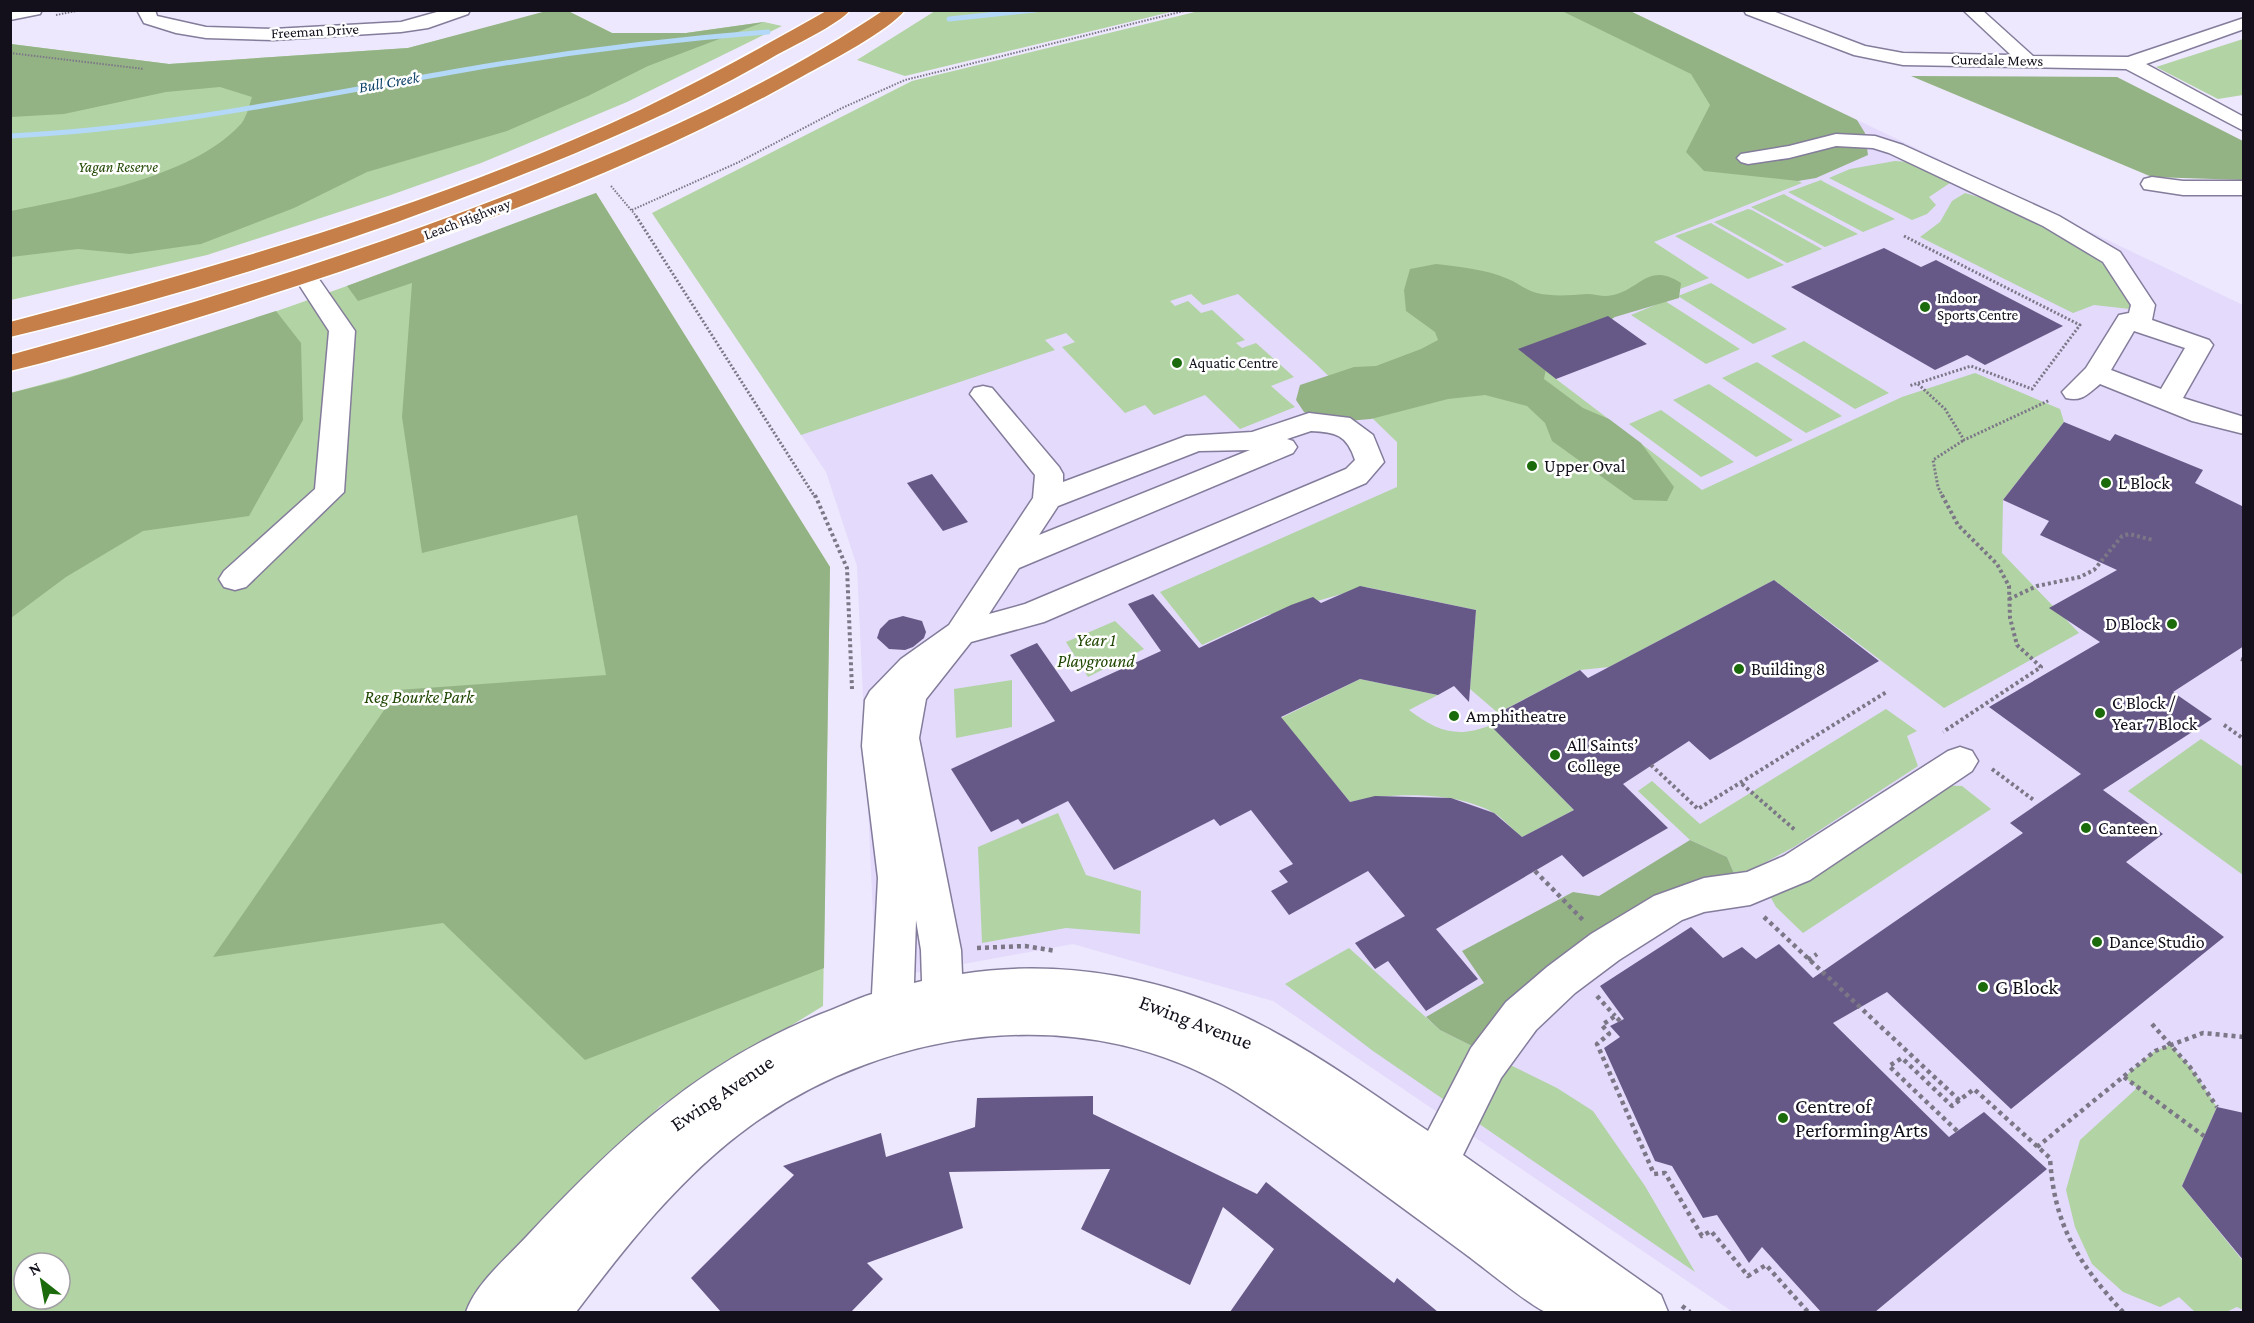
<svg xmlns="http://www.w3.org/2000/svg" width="2254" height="1323" font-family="'Crimson Pro',serif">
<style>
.built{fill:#e3dafc}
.green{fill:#b2d3a4;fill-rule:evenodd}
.forest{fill:#94b385}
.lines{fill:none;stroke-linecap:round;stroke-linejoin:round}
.stream{stroke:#b4d8f8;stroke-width:5}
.building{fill:#675987}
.minor-casing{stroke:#847c9b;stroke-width:3}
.highway-casing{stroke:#fff;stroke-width:3}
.path-far3{stroke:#7c7787;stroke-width:2;stroke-dasharray:1.5 1.5;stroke-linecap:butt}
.path-far2{stroke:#7c7787;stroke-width:3;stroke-dasharray:2 2;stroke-linecap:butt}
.path-far1{stroke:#7c7787;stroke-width:4;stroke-dasharray:3 3;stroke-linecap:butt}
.path{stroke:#7c7787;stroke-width:4.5;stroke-dasharray:4 4;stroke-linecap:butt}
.minor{fill:#fff;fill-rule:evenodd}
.highway{fill:#c67f48;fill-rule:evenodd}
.poi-dot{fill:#1b6a0b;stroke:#fff;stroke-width:2}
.labels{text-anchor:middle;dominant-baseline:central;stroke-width:5;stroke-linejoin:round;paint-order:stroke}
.far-street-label{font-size:15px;fill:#130f1b;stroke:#fff}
.far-park-label{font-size:15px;font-style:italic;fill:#204702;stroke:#fff}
.far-poi-label{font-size:15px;fill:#130f1b;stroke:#fff;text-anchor:start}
.far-water-label{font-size:16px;font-style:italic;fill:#114469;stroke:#fff}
.poi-label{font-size:18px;fill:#130f1b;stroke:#fff;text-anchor:start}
.park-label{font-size:18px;font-style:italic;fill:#204702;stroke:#fff}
.near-poi-label{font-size:21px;fill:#130f1b;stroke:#fff;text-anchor:start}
.near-street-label{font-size:21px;fill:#130f1b;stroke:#fff}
</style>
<rect width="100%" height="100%" fill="#ede8fd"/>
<!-- built -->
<path class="built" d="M1199,11H1630L2243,305V1312H1733L1273,1001L1073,944L876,980L857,566L826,472L652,213Z"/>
<!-- green -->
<path class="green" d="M550,11H568L612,33H686L764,22L782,26L627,102L481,163L388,196L207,255L11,300V44L169,64L408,48Z
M935,11V10L1175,11L905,76L857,60Z
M1199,11H1630L1821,103L1720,138L1802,183L1654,242L1709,278L1608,316L1556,379L1702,490L1902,397L1975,373L2060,409L2064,422L2003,500L2002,553L2079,633L1944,708L1774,580L1609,667L1580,670L1498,713L1470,689L1476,610L1366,587L1265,616L1202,645L1160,592L1397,487V442L1315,363L1238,294L1203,305L1191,294L1170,301L1175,306L1188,301L1201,313L1212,310L1245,340L1236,343L1242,348L1256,343L1294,377L1271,386L1295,407L1240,429L1205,395L1154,415L1145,405L1125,413L1062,347L1075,342L1066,333L1045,340L1055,350L801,435L652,213L912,81Z
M2243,39V95L2218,99L2156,67Z
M1895,161L1910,162L1956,179L1929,197L1936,205L1927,214L1912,220L1829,178L1850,169Z
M1821,180L1824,182L1895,219L1863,232L1788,192Z
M596,193L830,567L823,1006L660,1106L466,1312H11L10,393C210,342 403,265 596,193ZM24,1263H60V1299H24Z
M1965,193L2012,207L2095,255L2132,299L2130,309L2094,305L2073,313L1920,237L1940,222L1952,201Z
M1784,194L1787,196L1858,234L1825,247L1751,207Z
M1748,209L1752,210L1822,249L1787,263L1714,222Z
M1711,223L1714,225L1784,265L1748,279L1675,236Z
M1711,283L1787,329L1753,344L1678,296Z
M1665,301L1740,349L1706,364L1631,315Z
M1804,341L1889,393L1855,409L1771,356Z
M1757,362L1842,416L1806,433L1722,378Z
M1709,384L1793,440L1756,457L1673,400Z
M1661,410L1734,462L1701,477L1629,424Z
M1115,621L1144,649L1088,677L1066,642Z
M1360,679L1438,695L1409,710C1437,731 1457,739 1491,725L1574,810L1522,837C1513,830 1504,819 1494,813C1457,791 1390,792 1350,802L1281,718Z
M1012,680V727L956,738L954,689Z
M1886,709L1917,731L1907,736L1918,766L1794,847L1736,878L1727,857L1690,840L1638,791L1652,781L1700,824Z
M2201,739L2243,767V875L2128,791Z
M1940,785L1962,786L1991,809L1803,933L1776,907L1770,896Z
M1058,813L1086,875L1141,891L1140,934L1066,928L982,943L978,847Z
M1349,948L1440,1030L1557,1088L1593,1111L1645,1186L1695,1272L1373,1051L1285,984Z
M2170,1045L2190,1067L2217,1107L2182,1186L2243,1261V1310L2237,1307L2226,1312H2195L2179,1297L2160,1307L2123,1292L2092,1264L2075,1227L2066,1190L2080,1140L2137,1088L2124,1077L2155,1051Z"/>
<!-- forest -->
<path class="forest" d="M550,10L568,11L612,33H686L764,22L648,66L588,96L507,131L367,172L294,208L201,244L130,254L78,249L11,257V211C78,197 190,178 239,126C246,120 249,106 252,97L220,87L166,92L64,114L11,117V44L169,64L408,48Z
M1562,11H1630L1857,120L1865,133L1868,155L1816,178L1798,181L1704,171L1686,152L1710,105L1691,74Z
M1911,76L2117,77L2243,141V180L2152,177Z
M596,193L830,567L824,968L585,1060L443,923L213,957L398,690L606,675L577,515L422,553L402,417L412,283L358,301L347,286Z
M1436,264C1461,267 1485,269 1508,279C1518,283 1527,291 1537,293C1554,297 1570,295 1587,294C1593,294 1600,296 1606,296C1639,294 1646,260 1681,283L1679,298L1615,317L1548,358L1544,379L1583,408L1609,419L1641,443L1674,487L1667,501L1634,500L1552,441L1545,423L1527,406L1485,395L1448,399L1371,419L1324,423L1304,412L1296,400L1300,385L1354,367L1376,366L1421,349L1438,340L1435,332L1406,311L1404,290L1410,269Z
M276,311L301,343L303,420L249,516L143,531L66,577L11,618V393L66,379Z
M1690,840L1727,857L1736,878L1486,1053L1440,1030L1426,1017L1484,983L1462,951L1573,892L1599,896Z"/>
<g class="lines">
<!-- stream -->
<path class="stream" d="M949,19L1035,10
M10,136C160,129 310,97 458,71C561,53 664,40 768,32"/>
</g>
<!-- building -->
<path class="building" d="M1884,248L1921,267L1936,260L2063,326L1985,365L1967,355L1935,370L1791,287Z
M1608,316L1647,344L1556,379L1518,349Z
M2064,422L2110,441L2115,434L2203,470L2195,483L2244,507V646L2173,692L2212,719L2103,790L2163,834L2126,862L2224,937L2011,1109L1887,992L1833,1023L1949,1137L1984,1112L2047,1169L1875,1312H1821L1762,1247L1749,1263L1717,1215L1703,1218L1672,1166L1655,1161L1604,1048L1620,1037L1610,1026L1624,1019L1600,986L1691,927L1723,958L1742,947L1756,959L1779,944L1813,978L2023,833L2010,823L2081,774L1989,707L2100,642L2049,608L2117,570L2040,535L2049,521L2003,500Z
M932,474L968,522L943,531L907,483Z
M1774,580L1879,661L1710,760L1689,741L1623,784L1668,828L1583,877L1562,855L1436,929L1478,979L1426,1011L1388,961L1375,969L1355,943L1405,916L1368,871L1289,915L1271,891L1288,882L1279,871L1293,864L1251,810L1220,826L1214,819L1114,870L1068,801L1022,824L1018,819L991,832L951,769L1055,721L1010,655L1037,643L1071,692L1161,651L1128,604L1153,594L1199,648L1291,605L1313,597L1321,603L1360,586L1476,610L1469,702L1454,686L1438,695L1360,679L1281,717L1350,802L1375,796L1451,798L1494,813L1522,837L1574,810L1485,720L1580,670L1588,678Z
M903,616L922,621L926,632L924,638L913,647L905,650L889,649L877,638L880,629L889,620Z
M1093,1096V1114L1257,1194L1266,1182L1394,1283L1397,1278L1438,1312H1230L1274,1249L1223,1207L1190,1285L1081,1229L1110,1169L949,1172L963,1228L867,1263L883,1279L851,1312H721L691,1278L794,1175L783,1166L881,1133L886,1157L975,1127L977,1098Z
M2217,1107L2244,1113V1261L2182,1186Z"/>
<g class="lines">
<defs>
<path id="minor" d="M10,10H42L40,14L10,20Z
M137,10H155L157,16L206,27L273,29L401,22L444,10H470L468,14L428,28L401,32L273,40L206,38L176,33L144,23Z
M1744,10H1770L1865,46L1903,53L2011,55L1963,10H1982L2033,56L2128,57L2244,18V29L2146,64L2244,117V131L2126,69L1903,65L1854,55L1746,14Z
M1836,134L1875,136L1903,145L2059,216L2120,252L2155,305L2152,320L2209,340L2213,345L2183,398L2244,417V434L2192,421L2100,384C2088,394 2082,402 2066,398L2062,392L2086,368L2119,315L2129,313L2131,305L2103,262L2043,226L1889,153L1873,148L1836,146L1789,158L1748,164L1741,162L1737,158L1741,154L1789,146ZM2134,331L2185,348L2161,389L2111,370Z
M2152,177L2183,181H2244V195H2183L2144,189L2141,184L2144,179Z
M306,270L314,272L355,331L344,492L246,587L235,590L224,587L219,579L224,571L315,489L329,331L294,277L298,272Z
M983,386L992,388L1059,467L1063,474V482L1186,436L1252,432L1309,413L1350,418L1373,435L1384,462L1366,483L1044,622L971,642L926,699L919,738L961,950L962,974C1063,958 1172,978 1263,1026C1321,1056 1374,1095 1428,1131L1471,1048L1506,1002L1547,967L1591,934L1654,896L1704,878L1747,872L1784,856L1948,751L1960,747L1972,751L1978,761L1972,771L1810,880L1750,905L1704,912L1682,920L1619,960L1575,993L1536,1030L1501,1078L1463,1155L1661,1295L1668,1312C1638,1312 1608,1312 1578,1312C1569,1312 1555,1315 1546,1312C1533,1308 1483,1267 1468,1256C1393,1201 1317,1143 1238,1093C1089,999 889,1025 750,1126C681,1176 627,1245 576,1312H466C476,1283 507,1258 528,1235C616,1141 699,1063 821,1014C838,1008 855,999 872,994L878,878L862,746L865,700L870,691L901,659L949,625L1033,498L1035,475L970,394L974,388ZM1311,431C1336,432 1347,435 1355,460L1346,469L1025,604L989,614L1019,568L1293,453L1297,447L1293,441L1287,439ZM1250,450L1039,535L1058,506L1199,451ZM916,920L921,950L922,981L914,983Z"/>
<path id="highway" d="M828,10H850C840,24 790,47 773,57C685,108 591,148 496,185C338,247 175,297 10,337V322C224,265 439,204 640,110C704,79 766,45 828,10Z
M884,10H905C890,30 827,63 803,76C658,158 499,217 342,271C233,307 122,343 10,371V355C187,306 362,253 533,185C655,137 775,83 884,10Z"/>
</defs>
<!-- minor casing -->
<use href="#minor" class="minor-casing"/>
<!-- highway casing -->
<use href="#highway" class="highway-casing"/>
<!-- path-far3 -->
<path class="path-far3" d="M56,15L81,10
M10,53L144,69
M611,186L637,217
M632,210L739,162L842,108L905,80L1188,10"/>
<!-- path-far2 -->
<path class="path-far2" d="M636,216L815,497
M1904,236L2080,325L2032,389L1971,366L1909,386
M1918,384L1945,409L1964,440L2050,400
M1943,497L1938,487L1933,460L1964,440"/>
<!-- path-far1 -->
<path class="path-far1" d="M815,495L847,568L852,689
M1942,495L1958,525L1997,564L2009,586L2010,618L2017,645L2041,667L1943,732
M2009,599L2037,586L2080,577L2094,570L2122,536L2129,534L2153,540
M2241,659L2244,660
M2224,725L2244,739
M1651,765L1698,809L1888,691
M1992,769L2035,801
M1742,784L1795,830"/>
<!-- path -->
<path class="path" d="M1535,871L1583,920
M1764,917L1960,1101
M977,948L1025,946L1056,951
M1808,960L1817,954
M1597,996L1615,1016
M1620,1021L1615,1016L1602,1025L1609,1034L1597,1044L1654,1174L1665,1173L1702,1236L1711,1231L1748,1276L1766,1265L1808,1312
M2152,1024L2190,1067L2217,1107
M2124,1077L2204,1136
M1957,1131L1889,1066L1902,1058L1952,1106L1974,1089L2050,1158C2054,1225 2078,1263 2123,1312
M2037,1147L2155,1051L2203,1033L2244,1037
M1682,1306L1690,1312"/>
<!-- minor -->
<use href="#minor" class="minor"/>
<!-- highway -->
<use href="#highway" class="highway"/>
</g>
<!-- markers -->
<g class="poi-dot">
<circle cx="1925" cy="307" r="6"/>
<circle cx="1177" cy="363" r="6"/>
<circle cx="1532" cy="466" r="6"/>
<circle cx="2106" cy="483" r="6"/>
<circle cx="2172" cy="624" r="6"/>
<circle cx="1739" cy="669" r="6"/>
<circle cx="2100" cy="713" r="6"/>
<circle cx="1454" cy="716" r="6"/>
<circle cx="1555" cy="755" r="6"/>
<circle cx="2086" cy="828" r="6"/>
<circle cx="2097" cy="942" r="6"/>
<circle cx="1983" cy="987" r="6"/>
<circle cx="1783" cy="1118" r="6"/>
</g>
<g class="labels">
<!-- far-street labels -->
<g class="far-street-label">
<text transform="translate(315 31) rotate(-3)">Freeman Drive</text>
<text transform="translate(1997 60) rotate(1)">Curedale Mews</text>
<text transform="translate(467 219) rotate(-21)">Leach Highway</text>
</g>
<!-- far-park labels -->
<g class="far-park-label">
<text x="118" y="167">Yagan Reserve</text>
</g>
<!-- far-poi labels -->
<g class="far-poi-label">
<text x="1937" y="298">Indoor<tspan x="1937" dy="17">Sports Centre</tspan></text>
<text x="1189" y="363">Aquatic Centre</text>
</g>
<!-- far-water labels -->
<g class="far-water-label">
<text transform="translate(389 82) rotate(-10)">Bull Creek</text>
</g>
<!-- poi labels -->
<g class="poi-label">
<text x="1544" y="466">Upper Oval</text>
<text x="2118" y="483">L Block</text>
<text x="2160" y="624" text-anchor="end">D Block</text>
<text x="1751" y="669">Building 8</text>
<text x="2112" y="703">C Block /<tspan x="2112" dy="21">Year 7 Block</tspan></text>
<text x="1466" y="716">Amphitheatre</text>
<text x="1567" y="745">All Saints’<tspan x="1567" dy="21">College</tspan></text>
<text x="2098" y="828">Canteen</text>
<text x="2109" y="942">Dance Studio</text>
</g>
<!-- park labels -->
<g class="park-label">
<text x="1096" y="640">Year 1<tspan x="1096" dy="21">Playground</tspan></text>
<text x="419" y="697">Reg Bourke Park</text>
</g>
<!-- near-poi labels -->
<g class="near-poi-label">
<text x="1995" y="987">G Block</text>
<text x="1795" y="1106">Centre of<tspan x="1795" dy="24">Performing Arts</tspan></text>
</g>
<!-- near-street labels -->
<g class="near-street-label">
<text transform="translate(1196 1022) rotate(21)">Ewing Avenue</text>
<text transform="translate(722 1093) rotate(-34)">Ewing Avenue</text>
</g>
</g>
<!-- border -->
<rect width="2254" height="1323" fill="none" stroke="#130f1b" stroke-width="24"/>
<!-- north arrow -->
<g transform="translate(42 1281) rotate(329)"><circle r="28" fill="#ffffff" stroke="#a19fa4" stroke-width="1.5"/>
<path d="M0-4.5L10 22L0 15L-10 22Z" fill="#1b6a0b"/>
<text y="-9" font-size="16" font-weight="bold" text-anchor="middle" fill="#130f1b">N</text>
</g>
</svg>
